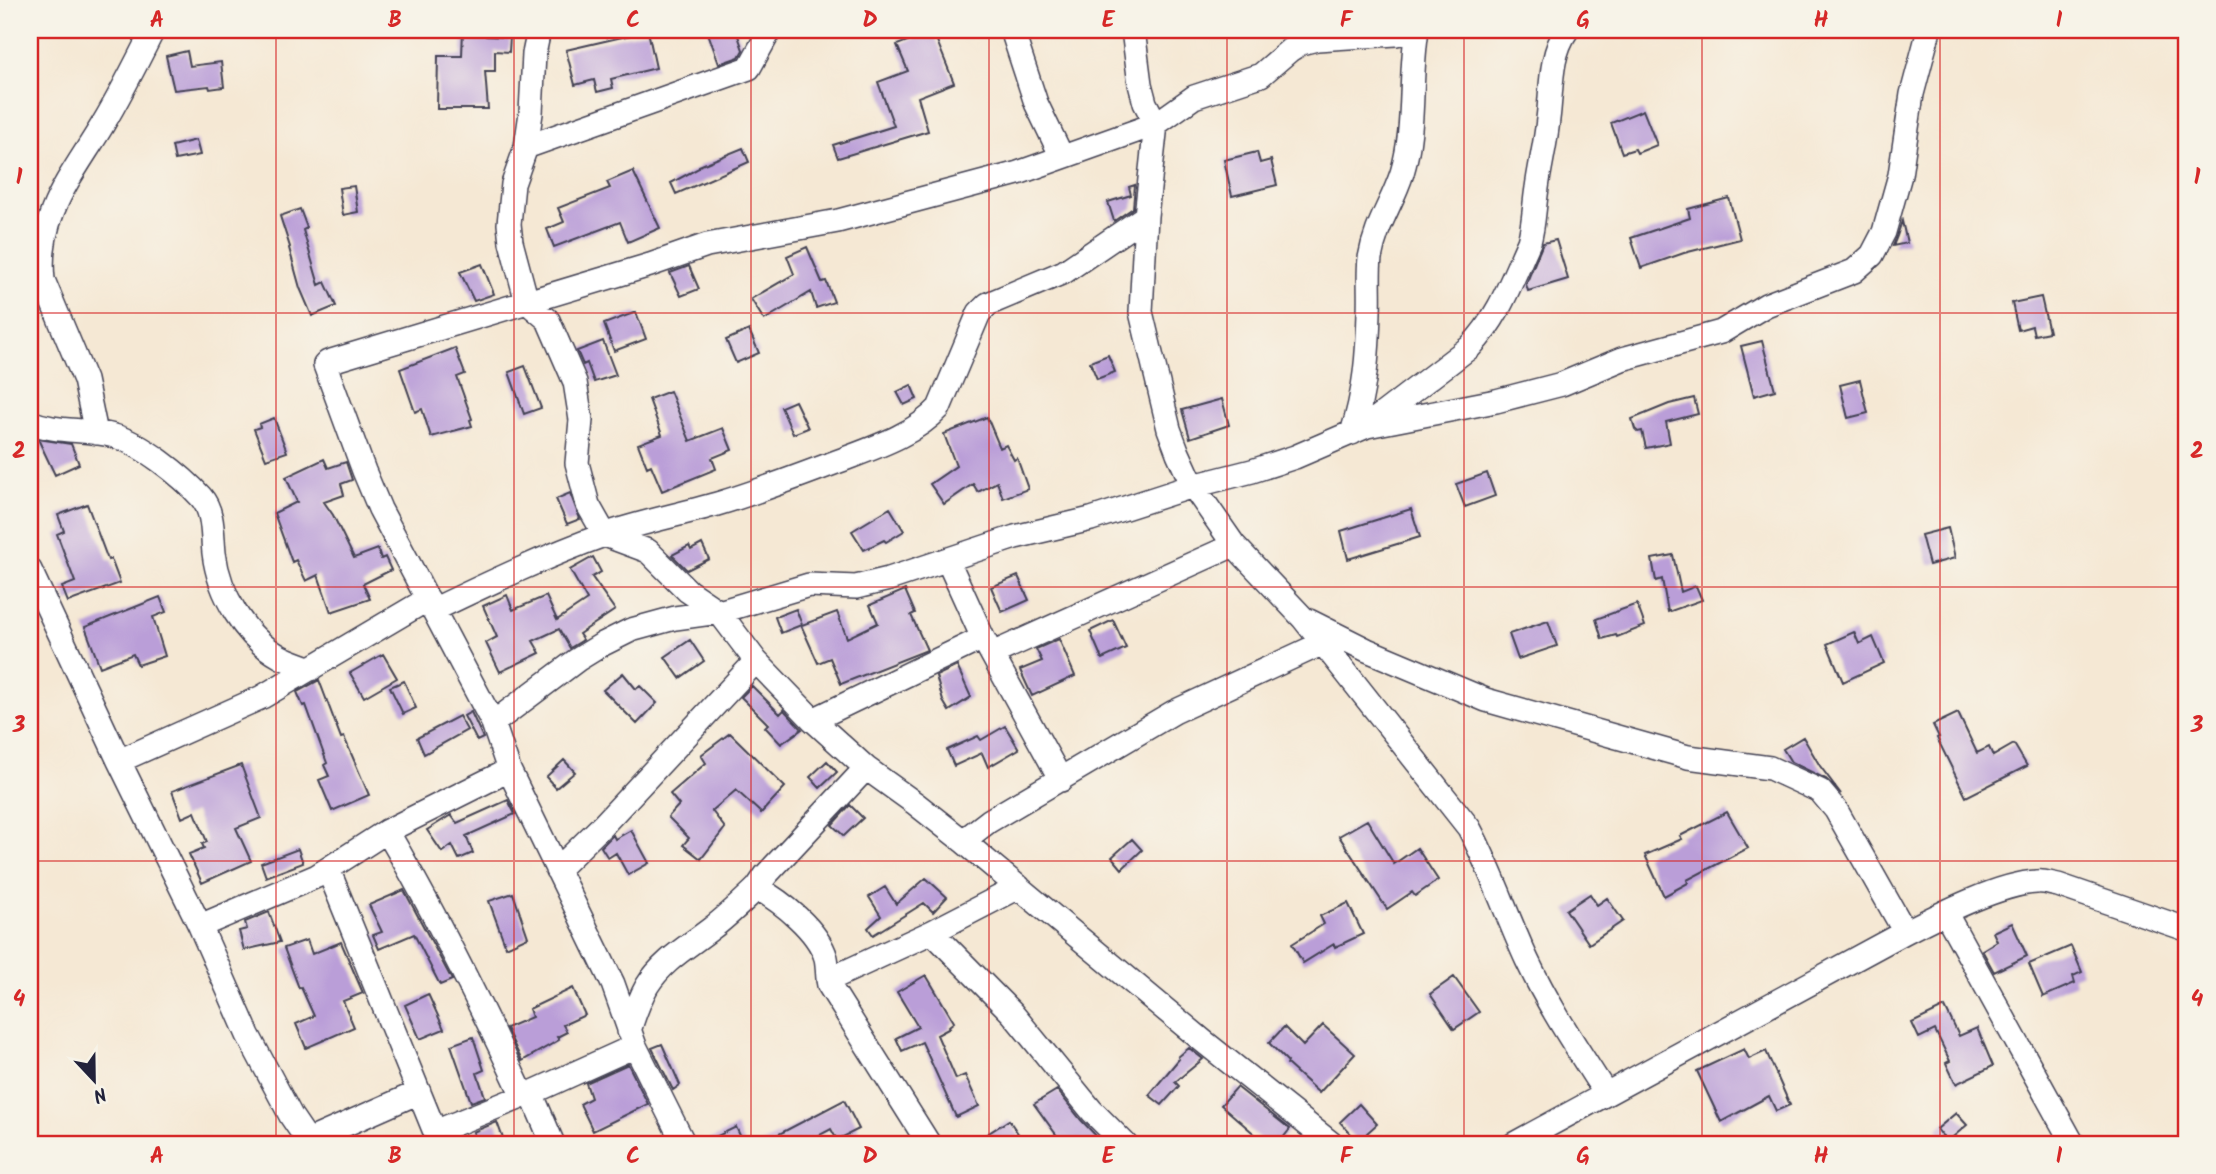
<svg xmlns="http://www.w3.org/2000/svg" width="2216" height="1174" font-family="Kalam,sans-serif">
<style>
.building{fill:#ba9ed8}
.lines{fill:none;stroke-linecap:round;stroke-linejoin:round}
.street-casing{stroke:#424052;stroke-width:26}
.street{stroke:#fff;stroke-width:23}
.grid{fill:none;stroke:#d62828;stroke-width:2;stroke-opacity:0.55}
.neatline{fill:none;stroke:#d62828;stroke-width:2.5}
.grid-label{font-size:23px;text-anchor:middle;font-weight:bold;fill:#d62828}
</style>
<rect width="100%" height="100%" fill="#f7f3e8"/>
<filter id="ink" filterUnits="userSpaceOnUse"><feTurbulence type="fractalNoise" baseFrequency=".0143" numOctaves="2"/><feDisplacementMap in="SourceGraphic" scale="14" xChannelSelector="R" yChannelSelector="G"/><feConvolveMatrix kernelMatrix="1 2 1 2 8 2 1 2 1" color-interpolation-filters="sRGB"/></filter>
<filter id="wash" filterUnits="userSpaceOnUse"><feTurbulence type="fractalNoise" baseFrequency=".00686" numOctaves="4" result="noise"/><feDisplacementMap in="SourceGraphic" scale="28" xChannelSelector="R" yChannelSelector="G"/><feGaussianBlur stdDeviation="1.57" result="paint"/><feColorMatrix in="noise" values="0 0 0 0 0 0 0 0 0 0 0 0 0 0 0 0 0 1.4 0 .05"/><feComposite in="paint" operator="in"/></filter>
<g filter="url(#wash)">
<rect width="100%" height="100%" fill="#f5e8d4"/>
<g id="blocks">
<!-- building -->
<path class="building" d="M463,30H486V36L510,37L509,52L495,51V71H485L488,109H437L438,56H462Z
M707,30H736L743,50L739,57L719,64Z
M648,31L656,68L611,79L613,88L597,92L594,80L575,85L566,50Z
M933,31L954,83L918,97L928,131L838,158L833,145L894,126L878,82L908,71L897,45Z
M187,51L190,66L221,62L224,87L210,89L209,86L174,90L166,56Z
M1643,110L1657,145L1637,153L1635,149L1622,153L1611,123Z
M196,140L200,155L175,160L172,146Z
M743,148L749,162L676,194L671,183L699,168V166Z
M1257,152L1260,163L1271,160L1277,185L1232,196L1224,160Z
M633,171L660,228L628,242L620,222L554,247L547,229L564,222L558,208L610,188L607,182Z
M1135,185L1133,208L1114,221L1108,202L1131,195L1129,187Z
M354,186L358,212L343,215L339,188Z
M1729,198L1740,239L1684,253L1641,268L1631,238L1690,218L1688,209Z
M300,209L307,228L303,230L319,285L325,282L336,306L312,316L300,288L289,248L290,247L280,216Z
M1902,221L1907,243L1893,246L1897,236Z
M1556,240L1568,279L1528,291L1526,284L1543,243Z
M807,247L822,282L826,281L834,302L816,308L811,292L764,320L751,299L794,274L787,256Z
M482,264L494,294L474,301L460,272Z
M689,266L699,289L681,296L670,273Z
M2041,297L2049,332L2034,335L2032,326L2018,330L2012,303Z
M636,312L646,339L614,351L604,324Z
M749,330L759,353L736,363L726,340Z
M603,341L616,375L594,382L587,363L583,365L577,351Z
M1762,341L1775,390L1754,396L1741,346Z
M455,348L465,374L457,377L472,419L470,420L472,426L431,437L422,409L415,412L400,369Z
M1108,355L1115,372L1097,379L1090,362Z
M525,366L541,408L524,414L509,372Z
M1860,380L1868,413L1848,418L1840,385Z
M911,385L917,399L904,405L897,392Z
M670,391L690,441L723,428L732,450L712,458L716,469L662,491L651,465L647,467L638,444L662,435L649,399Z
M1694,398L1698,414L1666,422L1670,443L1646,448L1642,431L1638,432L1635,429L1632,419L1669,404Z
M1222,399L1229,425L1190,438L1182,410Z
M795,401L808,428L793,434L781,407Z
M987,417L1000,448L1006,445L1014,460L1017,458L1028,489L1003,498L997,482L978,492L973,484L944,504L930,484L956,466L944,434Z
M274,418L287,452L266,459L254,429L260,427L259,424Z
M38,439L71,444L79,464L55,475Z
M324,459L328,468L346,462L352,480L341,484L344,495L324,502L333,515L354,558L378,549L381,559L385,557L391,570L363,584L370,599L331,612L318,575L306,581L296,560L292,562L274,513L297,502L286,477Z
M1487,473L1495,496L1465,507L1456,484Z
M570,493L580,519L567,524L556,499Z
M87,504L108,560L111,559L120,583L68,602L62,587L75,582L57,534L64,531L58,515Z
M890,508L904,531L886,542L884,540L864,550L852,531Z
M1411,509L1420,537L1348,559L1341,531Z
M1948,528L1955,558L1929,565L1921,535Z
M702,544L709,559L687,570L672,555L689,546L691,550Z
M1673,555L1681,592L1696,586L1702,600L1668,612L1662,579L1656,581L1652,559Z
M593,557L601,572L592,577L615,610L579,634L583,640L570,648L559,629L533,641L540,653L500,672L486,643L497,637L483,606L507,595L513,610L546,596L557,620L587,600L570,570Z
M1018,576L1029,600L1002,612L991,587Z
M905,590L915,613L911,615L927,650L841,684L830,658L818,663L801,625L781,633L775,617L796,609L802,625L837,612L847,638L878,623L870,605Z
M160,597L166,612L153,617L165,656L138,665L133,654L100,667L85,627Z
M1637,604L1645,626L1617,637L1616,635L1602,639L1596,619Z
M1113,620L1126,648L1102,659L1090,631Z
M1548,621L1557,646L1518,659L1509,634Z
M1854,632L1859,644L1873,637L1884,663L1843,682L1827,644Z
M1059,639L1075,676L1032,696L1020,670L1042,661L1036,649Z
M690,640L704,661L680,678L665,657Z
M383,654L397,678L364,697L350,673Z
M957,666L971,697L949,711L943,701L936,676Z
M623,673L636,689L640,686L657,703L637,724L603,690Z
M319,680L341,738L344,737L369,795L332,811L319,780L329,776L324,765L327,763L306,705L303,706L297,692Z
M404,681L416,708L403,714L390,687Z
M752,686L780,714L784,710L802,729L781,744L765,727L768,724L741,697Z
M471,712L483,738L477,741L464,716Z
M1958,713L1977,753L1989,747L1993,756L2014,744L2027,766L1966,797L1937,738L1939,737L1933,725Z
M459,716L467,730L424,754L417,738Z
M1005,726L1019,749L988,767L982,753L954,766L947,750L978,736L981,740Z
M730,733L785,787L761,813L736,790L712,811L725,828L701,859L683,845L689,838L668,817L679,805L670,794L706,763L701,755Z
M1803,737L1820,766L1841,794L1826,779L1791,762L1783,749Z
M564,760L575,772L556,788L546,777Z
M827,761L837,772L820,788L810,777Z
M241,765L261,818L236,828L251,861L202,883L189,854L204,848L202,844L207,842L195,812L182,818L172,791Z
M508,800L515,814L466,836L473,853L459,859L452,845L442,852L427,830L451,815L457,823Z
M850,805L863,818L844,836L832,825Z
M1727,812L1748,848L1687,880L1688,883L1664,896L1645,855L1682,839L1680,836Z
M1367,820L1394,864L1417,848L1438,880L1415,896L1412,892L1387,909L1339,836Z
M631,830L649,863L628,875L616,853L608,858L601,847L613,835L615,839Z
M1132,839L1142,850L1122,869L1112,857Z
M298,849L303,863L266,877L261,863Z
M926,878L947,897L933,912L924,903L873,935L868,928L881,916L869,897L885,887L896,904Z
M404,890L452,980L440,985L414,934L379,949L373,935L382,932L369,905Z
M513,893L528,937L506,947L489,901Z
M1590,894L1597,905L1607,898L1623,921L1589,944L1566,910Z
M1348,903L1363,934L1335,947L1334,944L1303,963L1292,944L1324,924L1320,916Z
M269,912L280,942L244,950L239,931L247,929L245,922Z
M2012,923L2027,956L1994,972L1982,950L1997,941L1993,932Z
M307,940L312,954L341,942L363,993L343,1001L354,1027L306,1048L296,1024L314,1016L301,987L299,988L284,948Z
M2071,946L2082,972L2073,976L2075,983L2043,997L2029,964Z
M926,975L954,1022L949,1026L950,1028L937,1035L956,1079L965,1075L979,1106L956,1117L922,1042L902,1051L896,1038L918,1027L897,992Z
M1454,977L1479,1012L1454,1029L1430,994Z
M573,988L585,1015L563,1025L567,1032L557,1037L559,1040L522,1061L506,1028L532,1017L529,1009Z
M428,994L444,1029L420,1039L405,1005Z
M1945,1007L1959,1036L1977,1028L1993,1066L1956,1084L1946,1063L1950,1061L1935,1030L1919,1038L1912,1023Z
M1323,1025L1355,1054L1319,1093L1287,1064L1288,1062L1269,1043L1284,1027L1303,1046Z
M473,1037L484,1070L477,1073L485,1097L471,1102L451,1045Z
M662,1044L680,1085L673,1090L652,1048Z
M1189,1048L1203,1059L1175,1082L1179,1086L1162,1105L1149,1095L1179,1059L1178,1057Z
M1744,1049L1749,1059L1766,1051L1790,1105L1776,1111L1769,1096L1721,1122L1697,1071Z
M628,1064L648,1104L593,1131L580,1104L591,1098L586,1083Z
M1237,1087L1290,1129L1278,1144H1266L1221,1105Z
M1057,1090L1081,1120L1099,1139L1090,1144H1063L1034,1104Z
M844,1100L859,1129L837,1140L831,1129L803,1144H760Z
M1359,1104L1377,1124L1367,1133L1373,1144H1360L1340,1122Z
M1956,1113L1967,1125L1947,1142L1937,1129Z
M1009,1120L1025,1144H972Z
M497,1122L505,1144H478L473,1132Z
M736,1127L744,1144H701Z"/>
</g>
</g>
<g filter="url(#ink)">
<use href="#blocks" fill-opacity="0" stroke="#424052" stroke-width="2"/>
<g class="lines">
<defs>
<path id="street" d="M539,30L534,54L531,113L526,147L513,184L509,224L511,242L527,302L548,320L575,382L581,420L577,463L588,505L605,535L648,551L688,591L719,612L756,661L813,720L866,768L916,804L963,841L1203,1041L1332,1144
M1012,30L1036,103L1062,157
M1133,30L1140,84L1145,103L1156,124L1146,216L1141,312L1169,429L1178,453L1193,486L1234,545L1303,618L1469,828C1492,871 1507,917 1527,960C1549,1007 1578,1050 1606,1094
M526,147L749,68L770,30
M30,422C57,433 86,428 114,436C141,443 182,476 201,497C214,512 212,534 214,553C219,594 245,638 281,657C291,662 302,665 311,669
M1372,422L1470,347C1499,318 1512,279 1529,242C1534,225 1534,206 1537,188C1540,165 1546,142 1548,119C1552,89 1549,56 1567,30
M96,433L85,380L43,280C36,216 72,176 103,124C121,94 137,62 153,30
M1352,433C1365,393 1368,354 1369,312C1370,294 1368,275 1370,258C1376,224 1392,204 1402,173C1416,127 1409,77 1417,30
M948,561L983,638L1061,780
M30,570L119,761L200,926L248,1035L291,1116L310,1144
M433,610C489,583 546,556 604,535C641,522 679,515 717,504C761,491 804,474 847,458C879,446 916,433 939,408L979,313L988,304L1064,272L1146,216
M1309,621L1367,650L1486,700L1688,757L1770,768L1820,791L1836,810L1905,932
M992,654L1234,545
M813,720L983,638
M493,723L577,660L603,644L631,630L675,618L719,612L809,585L856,587L889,579L1015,537L1091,519L1193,486L1252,471L1295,457L1367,426L1496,401L1562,384L1622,359L1721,332L1766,305L1854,271L1872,255L1884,232L1900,175L1912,94L1929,30
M119,761L262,697L428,599
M866,768L766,875L757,888C781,901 818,930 826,958C828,967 827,976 829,985L929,1144
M387,831C437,917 481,1005 523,1096
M963,841L989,821L1174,712L1323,643
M328,869L435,1132L531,1093L635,1046
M557,870L603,825L756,661
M1945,912L2073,1144
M200,926L317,876L387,831L509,770
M932,932L1012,1013L1092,1111L1125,1144
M828,980L932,932L1019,887
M629,1031C634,1015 639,1000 647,986C663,960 689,946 712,928C728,916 742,902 757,888
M531,1093L553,1144
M308,1141L419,1092
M684,1144L635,1046L613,984L509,770L493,723L380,509L364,471L325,365L328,362L650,265L707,245L838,221L1018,173L1156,124L1194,97L1261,75L1290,50L1301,43L1317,39L1396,34L1415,30
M1514,1144L1905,932C1938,915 2001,883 2037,882C2044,881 2051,884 2058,885L2186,929"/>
</defs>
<!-- street casing -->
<use href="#street" class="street-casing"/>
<!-- street -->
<use href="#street" class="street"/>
</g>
</g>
<!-- grid -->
<path class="grid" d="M276,30V1144M514,30V1144M751,30V1144M989,30V1144M1227,30V1144M1464,30V1144M1702,30V1144M1940,30V1144M30,313H2186M30,587H2186M30,861H2186"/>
<!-- margin -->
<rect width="2216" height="1174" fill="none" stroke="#f7f3e8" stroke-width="77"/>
<!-- north arrow -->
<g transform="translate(94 1080) rotate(158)" stroke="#f7f3e8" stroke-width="5" paint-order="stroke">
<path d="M0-5L12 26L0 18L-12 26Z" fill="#22223b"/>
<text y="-10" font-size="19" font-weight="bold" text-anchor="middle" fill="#22223b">N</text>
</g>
<rect x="38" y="38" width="2140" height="1098" class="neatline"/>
<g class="grid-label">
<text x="157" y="27">A</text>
<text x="395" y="27">B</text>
<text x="633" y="27">C</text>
<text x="870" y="27">D</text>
<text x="1108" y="27">E</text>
<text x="1346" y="27">F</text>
<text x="1583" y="27">G</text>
<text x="1821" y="27">H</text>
<text x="2059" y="27">I</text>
<text x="19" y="184">1</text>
<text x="2197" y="184">1</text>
<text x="19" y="458">2</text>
<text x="2197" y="458">2</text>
<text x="19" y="732">3</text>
<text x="2197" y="732">3</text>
<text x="19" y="1006">4</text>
<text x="2197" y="1006">4</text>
<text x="157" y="1163">A</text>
<text x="395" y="1163">B</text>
<text x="633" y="1163">C</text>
<text x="870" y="1163">D</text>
<text x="1108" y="1163">E</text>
<text x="1346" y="1163">F</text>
<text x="1583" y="1163">G</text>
<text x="1821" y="1163">H</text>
<text x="2059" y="1163">I</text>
</g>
</svg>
